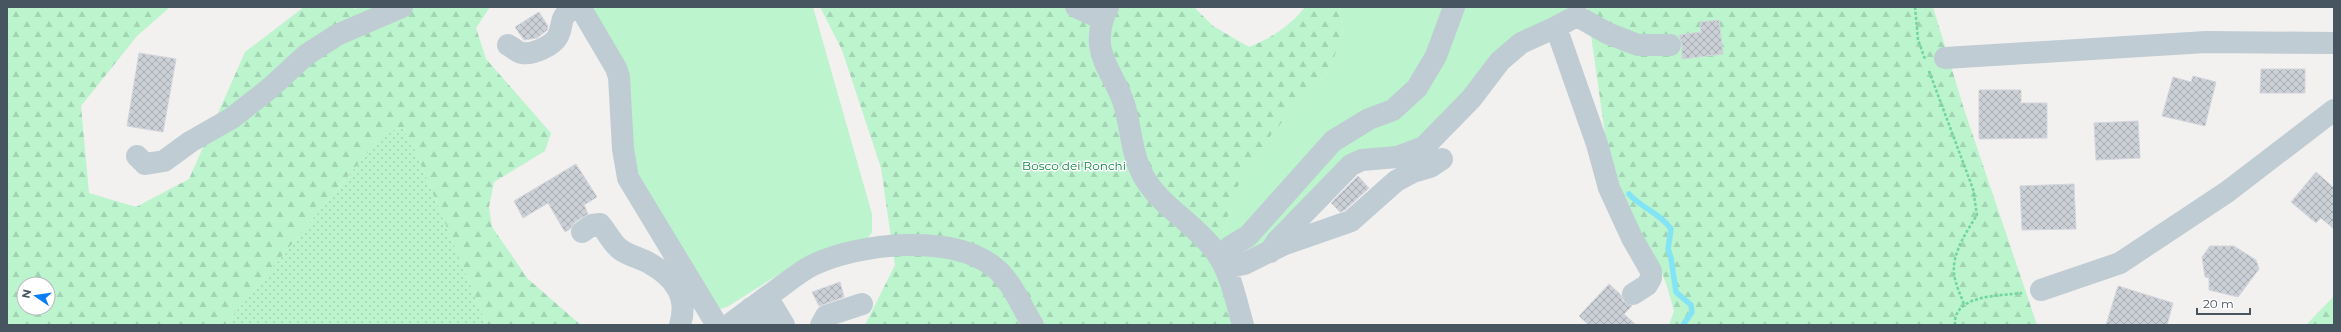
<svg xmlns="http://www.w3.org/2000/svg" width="2341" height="332" font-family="Montserrat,sans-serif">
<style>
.grass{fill:url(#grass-dots)}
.forest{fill:url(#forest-firs);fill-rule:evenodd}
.green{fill:#bbf4cd}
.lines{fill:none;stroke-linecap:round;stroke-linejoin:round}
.stream{stroke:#83e4f5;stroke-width:5.5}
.building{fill:url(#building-cross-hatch);stroke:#d3d6dc}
.path{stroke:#6fd69d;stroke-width:2.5;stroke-dasharray:3 2;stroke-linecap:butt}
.minor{stroke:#bfccd3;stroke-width:22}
.labels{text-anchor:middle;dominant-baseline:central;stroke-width:3;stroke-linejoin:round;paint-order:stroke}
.park-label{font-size:12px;fill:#0e8442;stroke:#fff}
</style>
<defs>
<pattern id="grass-dots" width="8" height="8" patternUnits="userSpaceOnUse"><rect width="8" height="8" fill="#bbf4cd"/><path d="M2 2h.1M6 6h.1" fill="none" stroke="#a2d3b3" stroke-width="1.8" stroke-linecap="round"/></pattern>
<pattern id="forest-firs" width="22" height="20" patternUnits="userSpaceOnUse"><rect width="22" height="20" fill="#bbf4cd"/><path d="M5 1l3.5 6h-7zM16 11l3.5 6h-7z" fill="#a2d3b3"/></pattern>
<pattern id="building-cross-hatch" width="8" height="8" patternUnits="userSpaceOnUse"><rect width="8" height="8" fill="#cbd0d6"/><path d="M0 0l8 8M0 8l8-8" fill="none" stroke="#a7acb1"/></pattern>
</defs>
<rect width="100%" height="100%" fill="#f3f0f0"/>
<!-- grass -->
<path class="grass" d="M402,127L415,150L487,325H225L383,134Z"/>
<!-- forest -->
<path class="forest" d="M7,7H170L137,36L81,106L89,193L136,207L189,179L245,52L304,7H351L355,9L359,7H490L476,28L486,59L551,133L545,151L494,182L489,207L492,227L528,279L581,325H487L415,150L402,127L383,134L225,325H7ZM24,284H48V308H24Z
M820,7H1194L1213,26L1249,47C1271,38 1290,26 1305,7H1339L1343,30L1331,68L1272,134L1237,188L1222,237L1223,266L1236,325H865L895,265L881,168L842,50Z
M1587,7H1933L1964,109L2037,325H1669L1674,311L1666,283L1653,252L1621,202L1605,134Z
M2334,296V325H2306Z"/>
<!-- green -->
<path class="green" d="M591,7H813L872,214V232L866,241L797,263L727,307L720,309L714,305L640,185Z
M1339,7L1587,8L1559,19L1418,144L1374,154L1271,242L1235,258L1222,249V237L1237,188L1272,134L1331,68L1343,30Z"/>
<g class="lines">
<!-- stream -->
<path class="stream" d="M1629,194C1641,208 1659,212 1671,229L1668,249L1671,258L1676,292L1691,305L1692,312L1683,325"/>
</g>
<!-- building -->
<path class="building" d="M539,12L548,26L547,30L537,38L524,40L515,27Z
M1719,20L1723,54L1682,59V45L1679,35L1701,32L1700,22Z
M139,53L176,59L163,132L127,126Z
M2261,69H2305V93H2260Z
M2193,76L2216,82L2205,126L2162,116L2173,77L2191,82Z
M1979,90H2021V103H2047V138L1979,139Z
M2138,121L2140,158L2096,160L2094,123Z
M576,164L597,197L584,205L588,214L575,222L570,229L565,232L548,203L523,218L514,201Z
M2316,172L2334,188V229L2321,218L2316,223L2291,202Z
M1358,176L1369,188L1345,210L1340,212L1331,203Z
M2074,184L2076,229L2022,230L2020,186Z
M2210,246H2234L2256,260L2259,269L2238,297L2209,290V278L2205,277L2202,257Z
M840,282L844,297L819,306L812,292Z
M1609,284L1621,295L1623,301L1632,306L1624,314L1636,325H1589L1579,316Z
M2118,286L2173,303L2167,325H2106Z"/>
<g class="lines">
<!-- path -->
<path class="path" d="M1915,7L1918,40L1925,59
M1929,71L1973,189L1977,215C1967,231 1952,253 1954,273C1955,283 1960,294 1964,304
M1955,325C1953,294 2000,296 2022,293"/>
<!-- minor -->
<path class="minor" d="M580,7L616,68L619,77L623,149L628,178L717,325
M1076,7L1102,19
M1108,7C1101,20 1099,31 1100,45C1103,67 1118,83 1124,104C1132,130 1131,158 1147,182C1165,209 1196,225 1215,251C1231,272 1236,301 1243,325
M1552,29L1577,16L1607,33L1638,45H1670
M508,45C512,47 517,52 522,53C532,55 553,46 558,36C565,21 557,20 574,7
M1945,58L2206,42L2334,43
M137,156L145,164L164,161L190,142L232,118L269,89L306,55L337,35L402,7
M1442,159L1430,167L1413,172L1396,181L1351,221L1285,244L1244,264L1225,268L1230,247L1248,236L1333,141L1369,119L1393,110L1417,88L1436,56L1454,7
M582,232L592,225L600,224C608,233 612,244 621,250C630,256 640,258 649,263C674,277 689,296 680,325
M1270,252L1277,241L1351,165L1362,160L1397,157L1424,147L1471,99L1500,61L1521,43L1552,29L1558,33L1597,144L1609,188L1632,238L1651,271V278L1647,285L1633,294
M2041,290L2120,263L2227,192L2334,110
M767,297L784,325
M751,308L764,325
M729,325C742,315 755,306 768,296C783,286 797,273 813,265C859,243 952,233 994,267C1012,281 1021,306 1033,325
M821,325L826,316L862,304"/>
</g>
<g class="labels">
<!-- park labels -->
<g class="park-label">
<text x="1074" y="165">Bosco dei Ronchi</text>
</g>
</g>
<!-- border -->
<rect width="2341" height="332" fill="none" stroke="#465560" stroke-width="16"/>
<!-- north arrow -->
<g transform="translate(36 296) rotate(283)"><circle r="19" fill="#ffffff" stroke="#b5bbbf"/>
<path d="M0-3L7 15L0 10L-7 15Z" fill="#077df6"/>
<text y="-6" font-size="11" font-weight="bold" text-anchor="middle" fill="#465560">N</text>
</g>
<!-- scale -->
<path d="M2197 308v6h53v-6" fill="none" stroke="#465560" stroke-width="2"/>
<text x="2203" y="308" font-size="12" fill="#465560" stroke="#ffffff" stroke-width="3" paint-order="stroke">20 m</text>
</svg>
